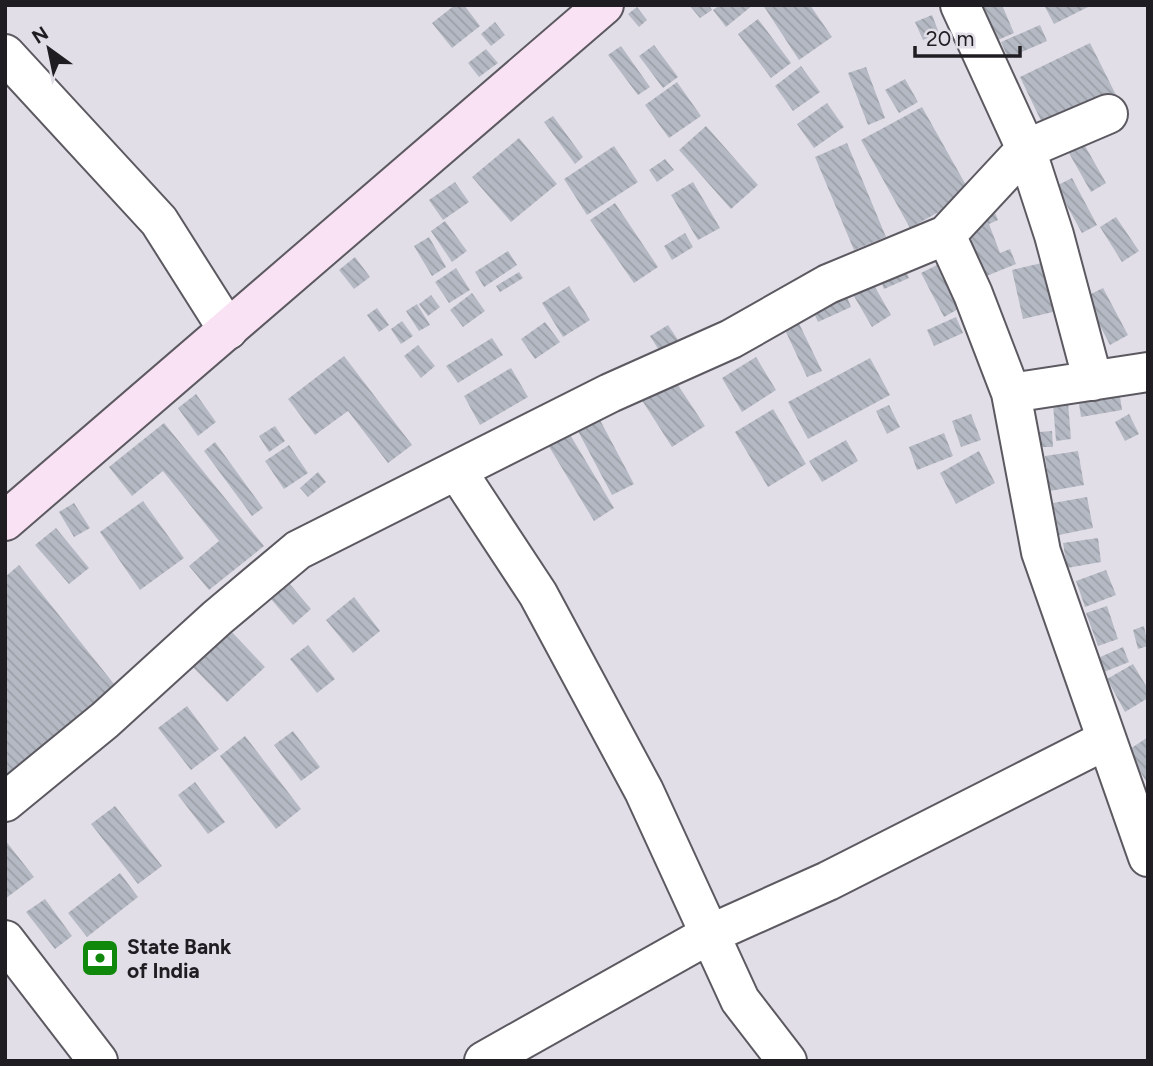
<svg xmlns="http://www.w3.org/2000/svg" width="1153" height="1066" font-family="Figtree,sans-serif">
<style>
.building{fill:url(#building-back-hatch)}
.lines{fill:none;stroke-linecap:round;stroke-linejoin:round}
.street-casing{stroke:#5c5961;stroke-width:42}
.secondary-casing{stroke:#5c5961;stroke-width:42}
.street{stroke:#fff;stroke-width:38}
.secondary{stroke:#f9e2f3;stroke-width:38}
.labels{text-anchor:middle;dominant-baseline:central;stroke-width:5;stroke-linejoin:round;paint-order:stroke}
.poi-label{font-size:21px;font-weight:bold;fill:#1f1d21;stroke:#e2dee8;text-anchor:start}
</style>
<defs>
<pattern id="building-back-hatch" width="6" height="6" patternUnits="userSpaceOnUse" patternTransform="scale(1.75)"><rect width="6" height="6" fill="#b5b9c3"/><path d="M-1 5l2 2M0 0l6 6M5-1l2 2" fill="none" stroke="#9b9fa7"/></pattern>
</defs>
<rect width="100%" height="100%" fill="#e2dee8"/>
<!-- building -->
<path class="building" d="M455,5H464L480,26L452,48L432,23Z
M689,5H709L712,10L700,18Z
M720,5H753L726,27L713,10Z
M763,5H810L832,37L799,60Z
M983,5H1002L1014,33L998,40Z
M1044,5H1092L1054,24Z
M637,7L647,20L639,27L628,14Z
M932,15L939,33L923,40L915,22Z
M758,19L791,63L771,78L738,34Z
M495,22L505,35L491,46L481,34Z
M1040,25L1047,41L1008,58L1001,42Z
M1090,43L1117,97L1046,131L1020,77Z
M654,45L678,77L663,88L639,56Z
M621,46L650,87L638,95L608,55Z
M486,49L498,63L479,77L468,63Z
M801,66L820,92L793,111L775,86Z
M866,67L885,118L868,125L848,73Z
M905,79L918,102L899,113L885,90Z
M677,82L701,116L669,138L645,105Z
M827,103L844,127L814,148L797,124Z
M922,107L971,194L910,228L861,140Z
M553,116L583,157L575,164L544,122Z
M706,126L758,185L731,209L679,150Z
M1080,137L1106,183L1091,192L1065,146Z
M519,138L557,184L511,222L472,177Z
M847,143L886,237L854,250L815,157Z
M614,146L638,182L587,215L564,179Z
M665,159L674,170L657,182L649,170Z
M1072,178L1097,225L1082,233L1056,186Z
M455,182L469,202L443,220L429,200Z
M693,182L720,228L698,240L671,195Z
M615,203L658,267L634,283L590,220Z
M994,210L998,220L989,224L1000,253L1010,249L1016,264L984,277L962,223Z
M1116,217L1139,251L1122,262L1100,227Z
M445,221L467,251L452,262L431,231Z
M685,233L693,247L672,260L664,246Z
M429,237L446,267L432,276L414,246Z
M508,251L517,265L484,287L475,272Z
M355,257L370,277L354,289L339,270Z
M1046,262L1057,311L1023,319L1012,270Z
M902,263L909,278L884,289L878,273Z
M937,265L960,308L944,317L921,273Z
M456,268L470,290L449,303L435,282Z
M519,272L523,278L500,292L496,286Z
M871,280L891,315L872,327L851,291Z
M569,286L590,320L563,337L542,303Z
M843,287L851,307L818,322L809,302Z
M1103,288L1128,335L1110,345L1085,297Z
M472,293L485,311L463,327L450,310Z
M431,295L440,307L428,316L419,304Z
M417,304L430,325L419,331L406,311Z
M377,308L389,325L379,332L367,315Z
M792,309L822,371L807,377L778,315Z
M956,317L963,333L934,346L927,330Z
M402,321L413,336L401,344L391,329Z
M545,322L560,342L535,359L521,339Z
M668,325L680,343L662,355L650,336Z
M492,338L503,355L458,383L446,366Z
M418,345L435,366L421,378L404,356Z
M344,356L412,445L388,463L348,411L315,435L288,399Z
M756,357L776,390L742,412L722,378Z
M870,358L890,395L808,439L788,402Z
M511,368L528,397L480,425L464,396Z
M668,370L705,426L672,447L636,391Z
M1067,390L1071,439L1056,441L1052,392Z
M1119,390L1122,410L1081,417L1078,397Z
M196,394L216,422L198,436L178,408Z
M592,405L634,484L612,495L570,416Z
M889,405L900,427L887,434L876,411Z
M773,409L806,464L768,487L735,432Z
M971,414L981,440L961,447L952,421Z
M1129,414L1139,434L1125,441L1115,422Z
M164,423L264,546L209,590L189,566L219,541L163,471L132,496L109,467Z
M563,423L614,508L594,521L542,435Z
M275,426L285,441L269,452L259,436Z
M1052,431L1053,447H1040L1039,432Z
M944,433L953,456L917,470L909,447Z
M846,440L858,461L822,482L809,461Z
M215,442L263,508L252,516L204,451Z
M289,445L308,473L284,489L265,461Z
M979,451L995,483L956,504L940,473Z
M1078,451L1084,485L1050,491L1045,456Z
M318,472L326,482L308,497L300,488Z
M1087,497L1093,528L1059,535L1053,503Z
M143,501L184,558L140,590L100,532Z
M74,503L90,528L74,537L59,512Z
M56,528L89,568L69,584L35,545Z
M1098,538L1101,562L1067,568L1063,543Z
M19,565L118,689L5,778V577Z
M1106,570L1116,595L1085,607L1076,581Z
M289,583L311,609L293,625L271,599Z
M354,597L380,631L353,653L326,620Z
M1107,606L1118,639L1098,646L1086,613Z
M226,626L265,667L227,702L188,662Z
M1144,626L1148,646L1138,649L1133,630Z
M308,645L335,679L317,693L290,659Z
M1123,647L1129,662L1104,672L1098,658Z
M1133,664L1148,689V698L1125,712L1107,679Z
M187,706L219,749L191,770L158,728Z
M293,731L320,767L301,781L274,745Z
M245,736L301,809L276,829L220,756Z
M1148,737V780L1146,781L1127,751Z
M195,782L225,822L208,834L178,795Z
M115,806L162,866L138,884L91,824Z
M5,840L34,877L5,899Z
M120,873L138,897L87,937L68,913Z
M45,899L72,936L55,949L26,912Z"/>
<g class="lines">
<defs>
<path id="street" d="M960,5L1026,149L1054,235L1093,381
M5,54L159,221L228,330
M946,235L1026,149L1108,114
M1148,372L1011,393L1041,552L1148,857
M457,471L538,594L644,791L740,1000L787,1061
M5,802L105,720L217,618L298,550L610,393L731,339L828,284L946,235L973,294L1011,393
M5,940L98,1061
M484,1061L710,934L828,881L1106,740"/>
<path id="secondary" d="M5,521L604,5"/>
</defs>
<!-- street casing -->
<use href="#street" class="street-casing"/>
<!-- secondary casing -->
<use href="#secondary" class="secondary-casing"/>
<!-- street -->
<use href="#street" class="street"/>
<!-- secondary -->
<use href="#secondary" class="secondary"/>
</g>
<!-- icons -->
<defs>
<symbol id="bank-square" viewBox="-11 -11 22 22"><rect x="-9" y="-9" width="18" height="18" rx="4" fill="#0f880c" stroke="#e2dee8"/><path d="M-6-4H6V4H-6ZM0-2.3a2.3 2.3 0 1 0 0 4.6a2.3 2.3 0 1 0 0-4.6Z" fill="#fff"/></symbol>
</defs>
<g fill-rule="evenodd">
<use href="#bank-square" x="78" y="936" width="44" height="44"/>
</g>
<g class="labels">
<!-- poi labels -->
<g class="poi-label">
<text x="127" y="946">State Bank<tspan x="127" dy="24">of India</tspan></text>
</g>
</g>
<!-- border -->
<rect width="1153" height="1066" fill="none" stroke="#1f1d21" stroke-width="14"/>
<!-- north arrow -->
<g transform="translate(49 49) rotate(327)" stroke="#e2dee8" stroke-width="5" paint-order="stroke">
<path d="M0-5L12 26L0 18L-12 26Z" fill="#1f1d21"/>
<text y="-10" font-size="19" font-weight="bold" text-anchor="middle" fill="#1f1d21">N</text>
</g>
<!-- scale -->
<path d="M915 46v10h105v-10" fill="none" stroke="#1f1d21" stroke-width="3.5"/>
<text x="926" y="46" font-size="21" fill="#1f1d21" stroke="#e2dee8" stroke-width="5" paint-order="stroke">20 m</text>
</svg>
